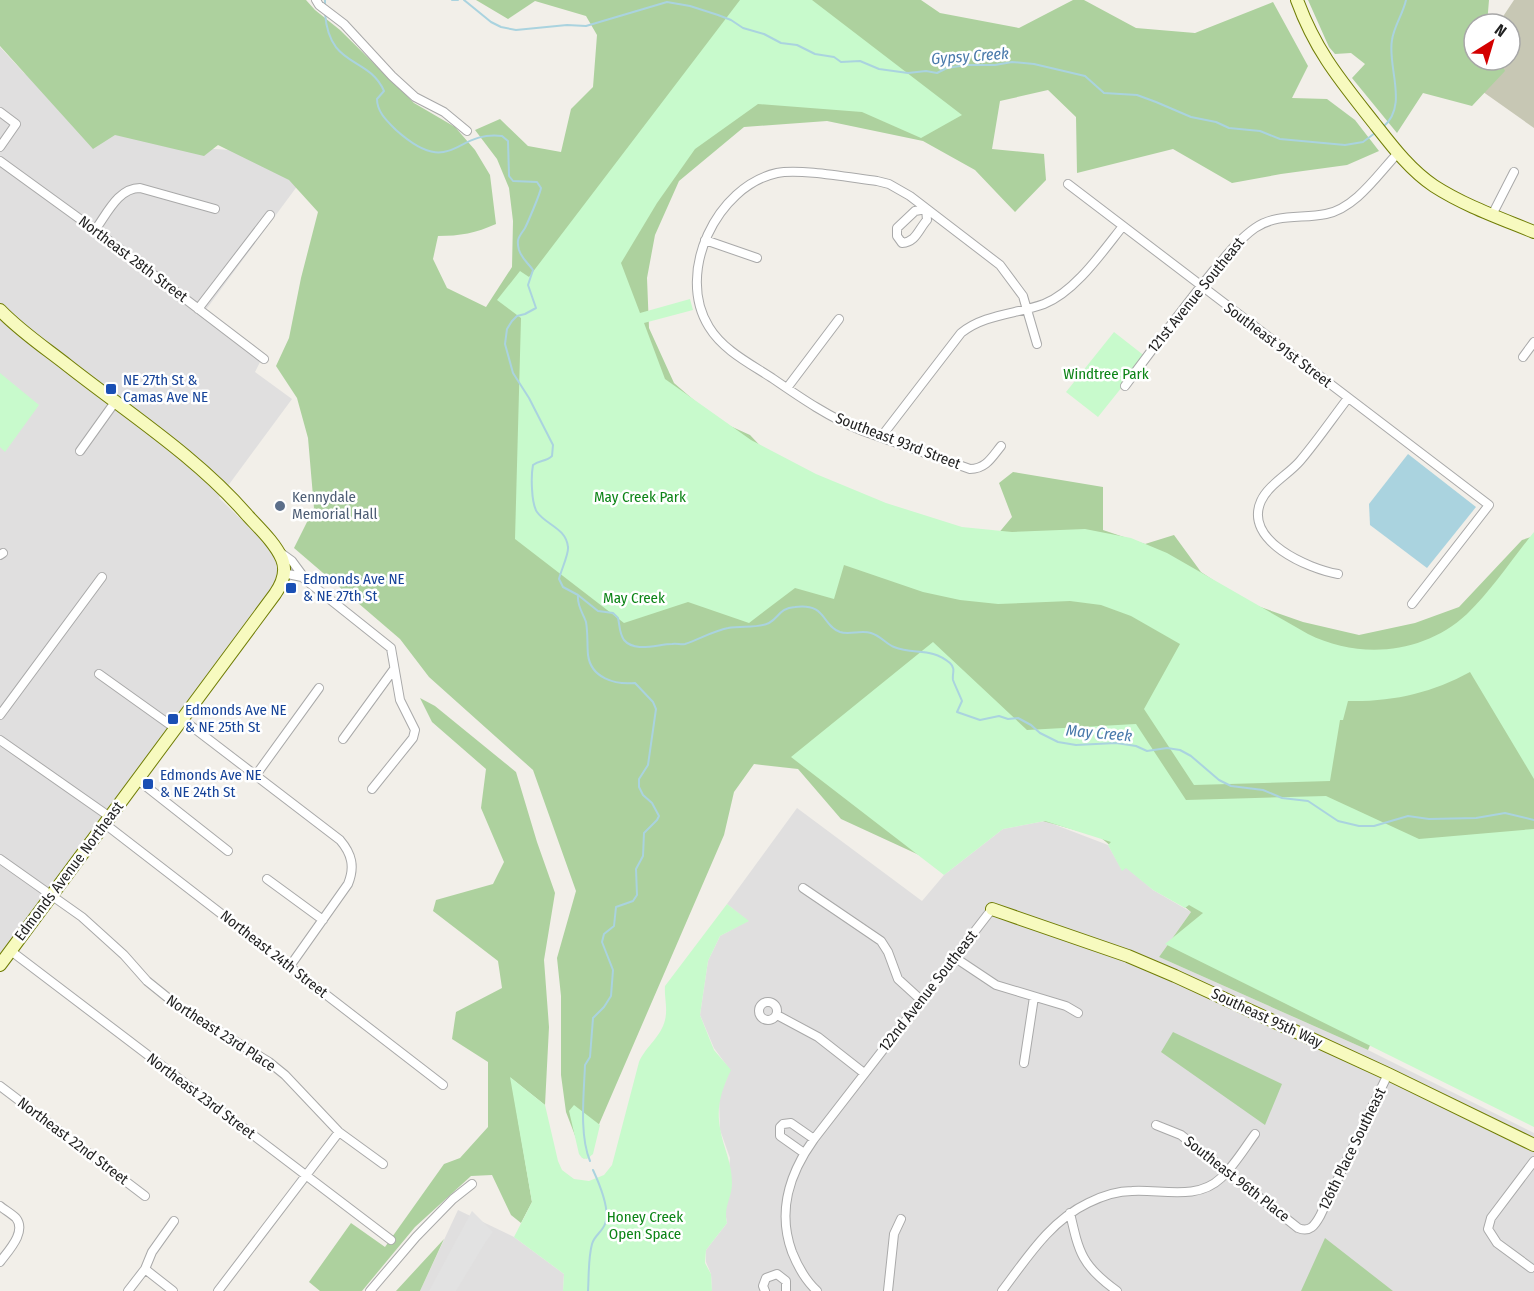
<svg xmlns="http://www.w3.org/2000/svg" width="1534" height="1291" font-family="'Fira Sans Condensed',sans-serif">
<style>
.residential{fill:#e0dfdf}
.construction{fill:#c7c7b4}
.forest{fill:#add19e}
.park{fill:#c8facc}
.parking{fill:#e2e2e2}
.water{fill:#aad3df}
.lines{fill:none;stroke-linecap:round;stroke-linejoin:round}
.stream{stroke:#aad3df;stroke-width:2}
.street-casing{stroke:#a9a9a9;stroke-width:10}
.secondary-casing{stroke:#707d05;stroke-width:14}
.street{stroke:#fff;stroke-width:8}
.secondary{stroke:#f7fabf;stroke-width:12}
.transit-dot{fill:#1a4fb4;stroke:#fff;stroke-width:2}
.service-dot{fill:#5c6f8a;stroke:#fff;stroke-width:2}
.labels{text-anchor:middle;dominant-baseline:central;stroke-width:5;stroke-linejoin:round;paint-order:stroke}
.street-label{font-size:15px;fill:#222;stroke:#fff}
.park-label{font-size:15px;fill:#0c8416;stroke:#fff}
.transit-label{font-size:15px;fill:#164399;stroke:#fff;text-anchor:start}
.service-label{font-size:15px;fill:#4e5e75;stroke:#fff;text-anchor:start}
.water-label{font-size:16px;font-style:italic;fill:#4a7aab;stroke:#fff}
</style>
<rect width="100%" height="100%" fill="#f2efe9"/>
<!-- residential -->
<path class="residential" d="M0,47L24,73L169,146L230,150L301,181L202,315L261,360L255,372L292,399L219,498L295,571L0,967Z
M797,808L922,901L944,875L1003,829L1045,821L1108,845L1122,870L1126,867L1153,890L1191,912L1159,957L1368,1050L1534,1133V1291H712L711,1274L706,1262V1250L727,1223L725,1211L730,1158L720,1130L719,1098L730,1070L714,1048L700,1015L708,961L720,936L748,921L727,904Z
M458,1210L514,1237L564,1274L563,1291H420Z"/>
<!-- construction -->
<path class="construction" d="M1514,0H1534V128L1462,77L1474,60H1510V24H1498Z"/>
<!-- forest -->
<path class="forest" d="M0,0H306L315,10L340,30L414,103L455,127L475,150L490,175L496,224C476,233 460,236 438,236L433,259L447,288L486,307L512,267L513,221L509,188L497,159L475,130L500,119L528,146L561,152L571,109L593,87L597,35L586,16L535,1L508,19L476,0H921L940,13L1019,28L1073,0H1084L1136,28L1195,33L1273,2L1308,66L1292,98L1327,99L1355,120L1379,151L1347,165L1281,174L1232,183L1173,149L1077,173L1076,117L1048,90L1000,101L992,149L1044,154L1046,180L1015,212L975,170L923,141L827,121L744,127L679,181L655,235L647,278L649,328L674,383L717,420L750,435L790,477L992,541L1012,517L999,483L1013,472L1103,487V530L1145,544L1174,535L1201,572L1246,602L1303,622L1359,635L1415,623L1459,607L1522,540L1534,536V912L1376,1031L1368,1050L1159,957L1191,912L1100,837L1007,811L943,866L841,819L798,769L754,764L734,792L724,835L584,1159L566,1112L561,1075V996L557,958L576,891L533,770L429,677L400,639L294,548L314,508L308,438L297,398L276,366L289,338L301,278L318,212L289,180L218,145L204,156L115,135L93,149L0,46Z
M1308,0H1489L1487,24H1474V60H1500L1505,71L1472,106L1423,93L1397,133L1352,78L1365,64L1351,53L1335,54L1329,47Z
M420,698L435,706L516,772L537,842L555,893L544,960L549,1027L545,1105L511,1078L532,1202L521,1223L511,1215L492,1175L471,1176L415,1227L362,1291H320L309,1282L351,1223L385,1247L444,1164L460,1158L488,1127V1062L452,1039L456,1012L502,988L498,961L433,911L436,900L493,884L504,862L481,808L486,769L432,722Z
M1173,1032L1282,1084L1265,1125L1161,1052Z
M1325,1238L1393,1291H1301Z
M444,1239L420,1291H396Z"/>
<!-- park -->
<path class="park" d="M740,0H812L962,115L921,138L862,112L758,104L695,149L657,203L621,263L640,313L690,299L693,310L644,323L665,379L751,440L816,474L886,503L962,527L1012,532L1085,529L1131,538L1167,553L1308,634C1360,660 1424,654 1467,614C1492,590 1512,559 1534,532V779L1470,672C1432,693 1392,702 1348,701L1343,720H1340L1330,781L1194,785L1144,709L1180,644L1131,616L1101,605L1070,601L998,604L960,600L923,592L844,565L834,599L795,588L749,623L688,602L624,623L515,539L521,318L497,300L520,271L529,277Z
M1114,332L1146,357L1098,417L1066,392Z
M0,373L39,405L5,452L0,447Z
M933,642L1027,730L1136,724L1186,800L1326,796L1419,839L1534,829V1127L1165,944L1203,913L1189,905L1185,908L1153,890L1126,868L1122,871L1108,845L1111,842L1045,821L1003,829L944,875L791,757Z
M727,904L749,921L720,936L708,961L700,1015L714,1050L731,1070C722,1089 716,1106 720,1128C723,1147 732,1162 732,1183C732,1198 723,1207 727,1223L706,1250L705,1263L711,1274L712,1291H563L564,1274L514,1237L532,1202L510,1077L545,1105L558,1161L562,1170L574,1179L589,1181L604,1175L612,1165L639,1062C646,1046 661,1037 665,1020C668,1008 664,997 665,986Z
M574,1105L600,1125L593,1154L587,1159L582,1158L579,1154L569,1111Z"/>
<!-- parking -->
<path class="parking" d="M472,1211L493,1232L485,1243L456,1291H429Z"/>
<!-- water -->
<path class="water" d="M1408,454L1476,507L1427,568L1370,525L1369,504Z"/>
<g class="lines">
<!-- stream -->
<path class="stream" d="M325,0V7
M452,0H458
M464,0L491,22L501,27L516,30L567,25L586,26L667,2L690,6L718,15L731,20L743,28L764,34L781,43L797,45L815,54L834,57L841,62L860,61L879,69L908,73L926,71L937,73L947,68L966,65H995L1012,62L1034,64L1085,76L1104,93L1137,95L1156,102L1191,117L1216,122L1229,128L1260,131L1280,139L1345,145L1363,142L1375,133
M325,13C329,69 368,55 384,91L377,99C377,112 387,121 396,130C452,180 454,130 502,136L508,141L509,176L513,181L537,182L541,188C540,194 528,222 525,228C519,237 516,239 519,250C522,259 528,263 533,270L528,285L536,308L525,314L517,316L512,321L507,329L505,344L513,373L529,398L553,445L552,456C546,462 539,460 533,465C531,475 531,503 537,512C546,525 566,528 568,547C569,554 561,570 559,579L563,587L578,595L598,611L613,613L618,618C620,626 619,633 624,640C635,653 658,644 672,644C677,643 681,645 685,644C700,639 713,631 728,628C741,625 757,629 769,623C779,618 779,608 795,607C827,603 821,625 840,632C849,635 861,630 871,633C881,636 886,644 894,647C914,655 931,647 950,663C956,669 952,673 953,680C954,683 960,696 962,701L957,712L980,720L999,716L1008,719L1018,718L1031,725L1040,733L1058,742L1076,745L1116,743L1136,746L1147,751L1167,748L1180,750L1191,756L1219,780L1231,786L1263,790L1282,798L1308,801L1338,821L1359,826H1374L1408,816L1429,819L1476,818L1505,813L1534,820
M1383,127C1409,106 1387,67 1392,40C1394,26 1403,14 1406,0
M578,596C577,606 583,613 586,622C588,633 587,644 588,655C591,678 615,685 635,683L653,702L656,709L648,765L639,779V787L643,795L652,803L659,816L657,820L644,833L643,856L636,869L637,895L633,901L616,907L614,926L604,934L602,942L613,970L611,996L604,1007L593,1018L590,1057L585,1065C584,1093 579,1135 590,1161
M588,1291C589,1276 588,1259 592,1244C594,1236 602,1232 605,1224C611,1210 599,1183 593,1170"/>
<defs>
<path id="street" d="M316,0L319,5L344,24L392,76L415,97L444,112L467,131
M0,112L16,124L0,147
M0,161L95,230L264,359
M1068,184L1489,505L1412,604
M926,209L927,220C918,230 916,242 902,243L897,236V228L915,211Z
M1492,215L1514,172
M95,230C107,214 118,188 140,188L215,209
M705,240L757,258
M198,309L270,215
M1523,357L1534,342
M1125,386C1154,347 1183,308 1214,270C1227,255 1239,239 1255,228C1277,213 1302,219 1326,214C1356,208 1378,174 1398,153
M787,388L839,319
M881,437L961,333C984,314 1017,314 1044,304C1075,292 1103,251 1123,226
M1001,446C992,457 986,469 970,469L863,431C830,418 801,398 772,378C749,363 723,350 709,327C675,273 717,186 777,173C799,168 852,178 877,181L889,184L910,196L1000,265L1023,296L1037,344
M80,451L115,402
M281,553L292,561L303,576
M0,555L3,553
M283,573L302,577L391,648L400,700L415,730L413,738L372,789
M1338,574C1309,569 1243,541 1261,501C1268,485 1289,474 1300,461C1317,441 1332,419 1348,398
M99,674L176,729
M0,715L102,577
M182,719L340,840C352,854 355,867 348,884L290,966
M343,739L394,669
M0,740L110,817
M256,775L319,688
M138,780L228,851
M105,824L443,1085
M0,859L82,917L124,955L147,981L178,1006L269,1062L285,1075L339,1132L383,1164
M267,879L323,920
M803,888L881,941L888,952L898,979L921,1000
M11,951L391,1240
M954,957L996,985L1066,1006L1078,1013
M759 1011a9 9 0 1 1 18 0a9 9 0 1 1-18 0Z
M777,1015L818,1037L864,1073
M1024,1063L1034,997
M0,1086L145,1196
M1156,1125L1181,1135L1298,1228C1310,1233 1315,1225 1320,1216L1388,1074
M804,1153L780,1136V1127L783,1124L791,1123L814,1139
M0,1206C5,1210 12,1214 16,1218C27,1232 8,1251 0,1262
M1070,1213C1079,1253 1082,1266 1117,1291
M1531,1268L1497,1243L1488,1229L1491,1218L1534,1161
M145,1269L173,1291
M128,1291L145,1269L152,1252L174,1221
M218,1291L339,1132
M370,1291L416,1237L453,1199L472,1184
M765,1291L763,1286L766,1278L777,1274L786,1281V1291
M817,1291C805,1280 798,1267 792,1252C777,1211 789,1174 814,1139L992,909
M888,1291L894,1234L901,1219
M1002,1291C1027,1258 1050,1221 1088,1203C1102,1196 1117,1191 1132,1191C1161,1189 1197,1201 1221,1178C1234,1166 1244,1149 1255,1134"/>
<path id="secondary" d="M1297,0C1316,52 1341,81 1374,123C1392,146 1410,170 1434,186C1465,206 1500,218 1534,232
M0,310C20,331 44,347 67,365C128,413 197,457 248,516C260,529 275,543 282,559C287,571 282,584 275,594L0,965
M992,909L1128,956L1175,976L1388,1074L1534,1145"/>
</defs>
<!-- street casing -->
<use href="#street" class="street-casing"/>
<!-- secondary casing -->
<use href="#secondary" class="secondary-casing"/>
<!-- street -->
<use href="#street" class="street"/>
<!-- secondary -->
<use href="#secondary" class="secondary"/>
</g>
<!-- markers -->
<g class="transit-dot">
<rect x="105" y="383" width="12" height="12" rx="3"/>
<rect x="285" y="582" width="12" height="12" rx="3"/>
<rect x="167" y="713" width="12" height="12" rx="3"/>
<rect x="142" y="778" width="12" height="12" rx="3"/>
</g>
<circle class="service-dot" cx="280" cy="506" r="6"/>
<g class="labels">
<!-- street labels -->
<g class="street-label">
<text transform="translate(133 259) rotate(37)">Northeast 28th Street</text>
<text transform="translate(1196 295) rotate(-51)">121st Avenue Southeast</text>
<text transform="translate(1278 345) rotate(37)">Southeast 91st Street</text>
<text transform="translate(898 441) rotate(21)">Southeast 93rd Street</text>
<text transform="translate(69 871) rotate(-53)">Edmonds Avenue Northeast</text>
<text transform="translate(274 954) rotate(38)">Northeast 24th Street</text>
<text transform="translate(928 991) rotate(-52)">122nd Avenue Southeast</text>
<text transform="translate(1267 1018) rotate(25)">Southeast 95th Way</text>
<text transform="translate(221 1033) rotate(33)">Northeast 23rd Place</text>
<text transform="translate(201 1096) rotate(37)">Northeast 23rd Street</text>
<text transform="translate(73 1141) rotate(37)">Northeast 22nd Street</text>
<text transform="translate(1352 1149) rotate(-64)">126th Place Southeast</text>
<text transform="translate(1237 1179) rotate(38)">Southeast 96th Place</text>
</g>
<!-- park labels -->
<g class="park-label">
<text x="1106" y="374">Windtree Park</text>
<text x="640" y="497">May Creek Park</text>
<text x="634" y="598">May Creek</text>
<text x="645" y="1217">Honey Creek<tspan x="645" dy="17">Open Space</tspan></text>
</g>
<!-- transit labels -->
<g class="transit-label">
<text x="123" y="380">NE 27th St &amp;<tspan x="123" dy="17">Camas Ave NE</tspan></text>
<text x="303" y="579">Edmonds Ave NE<tspan x="303" dy="17">&amp; NE 27th St</tspan></text>
<text x="185" y="710">Edmonds Ave NE<tspan x="185" dy="17">&amp; NE 25th St</tspan></text>
<text x="160" y="775">Edmonds Ave NE<tspan x="160" dy="17">&amp; NE 24th St</tspan></text>
</g>
<!-- service labels -->
<g class="service-label">
<text x="292" y="497">Kennydale<tspan x="292" dy="17">Memorial Hall</tspan></text>
</g>
<!-- water labels -->
<g class="water-label">
<text transform="translate(970 56) rotate(-4)">Gypsy Creek</text>
<text transform="translate(1099 733) rotate(5)">May Creek</text>
</g>
</g>
<!-- north arrow -->
<g transform="translate(1492 42) rotate(37)"><circle r="28" fill="#ffffff" stroke="#a7a7a7" stroke-width="1.5"/>
<path d="M0-4.5L10 22L0 15L-10 22Z" fill="#d40000"/>
<text y="-9" font-size="16" font-weight="bold" text-anchor="middle" fill="#222222">N</text>
</g>
</svg>
